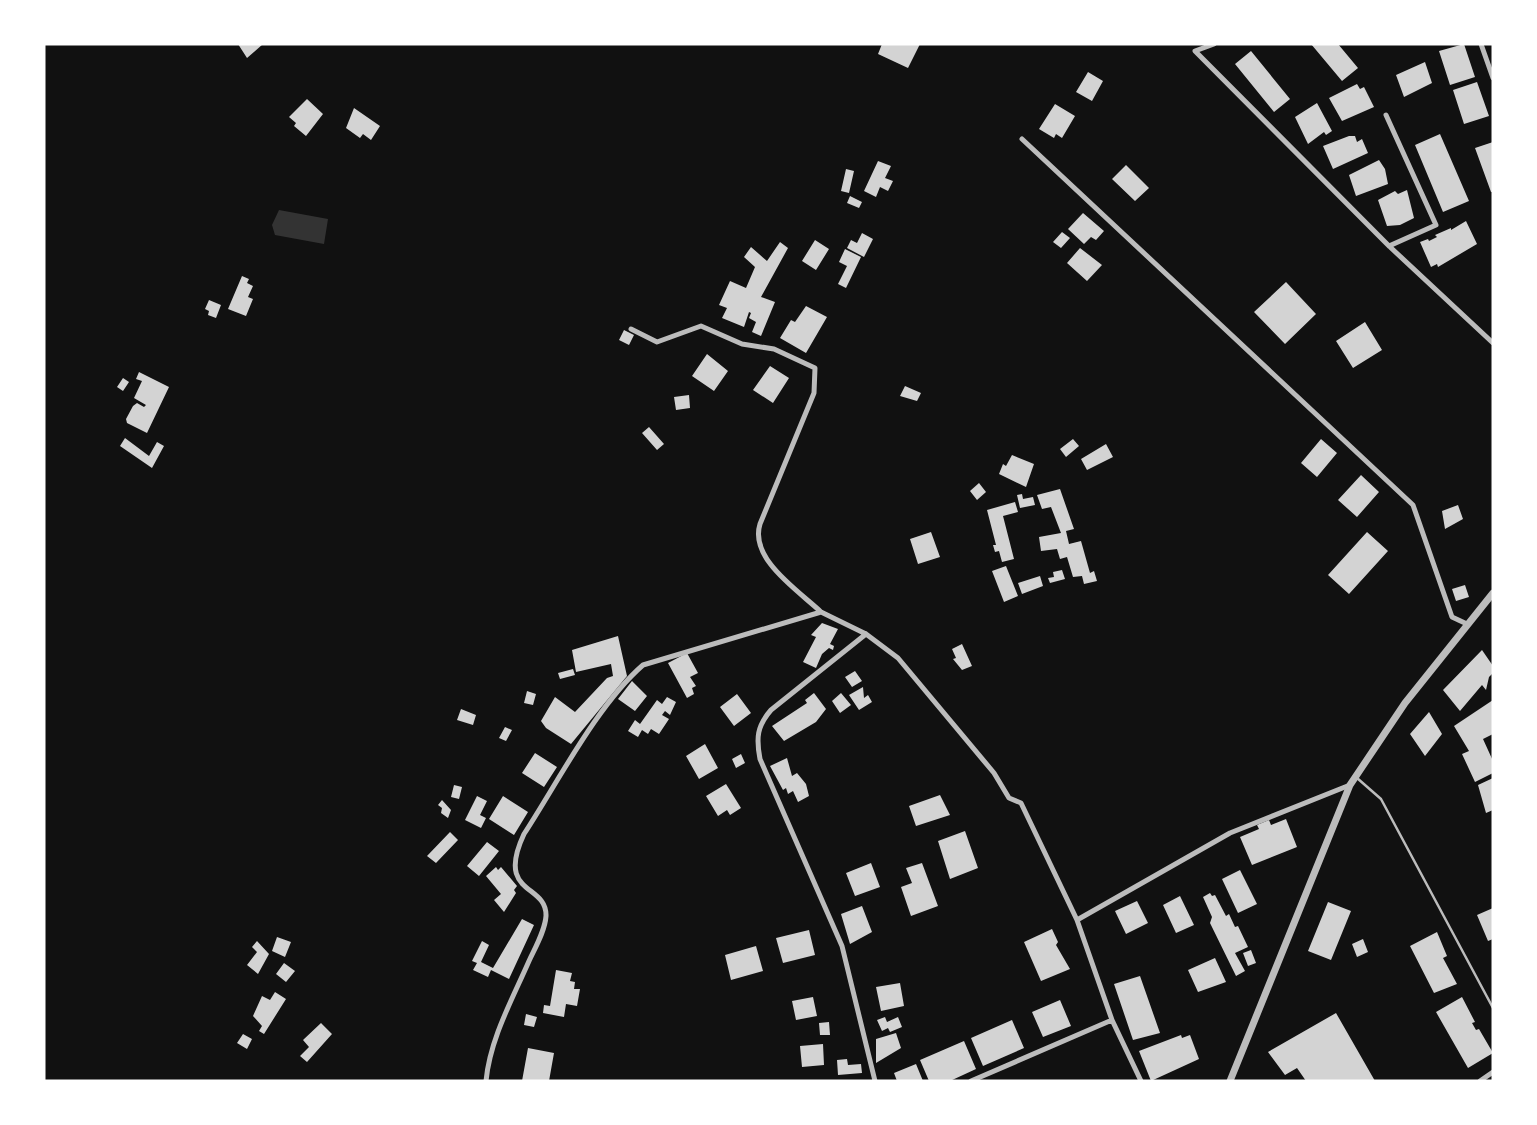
<svg xmlns="http://www.w3.org/2000/svg" width="1537" height="1125" font-family="Inter,sans-serif">
<style>
.water{fill:#333}
.building{fill:#d3d3d3}
.lines{fill:none;stroke-linecap:round;stroke-linejoin:round}
.service{stroke:#bcbcbc;stroke-width:2.5}
.minor{stroke:#bcbcbc;stroke-width:5}
.tertiary{stroke:#bcbcbc;stroke-width:7}
</style>
<rect width="100%" height="100%" fill="#111"/>
<!-- water -->
<path class="water" d="M279,210L328,219L324,244L275,235L272,225Z"/>
<!-- building -->
<path class="building" d="M238,44H263L247,58Z
M882,44H920L908,68L878,54Z
M1311,44H1338L1358,68L1342,81Z
M1464,44L1475,77L1450,85L1439,51Z
M1251,51L1290,99L1274,112L1235,64Z
M1425,62L1432,83L1404,97L1396,75Z
M1088,72L1103,81L1092,101L1076,92Z
M1477,82L1489,116L1464,124L1453,90Z
M1357,84L1360,89L1364,87L1374,107L1342,121L1329,98Z
M307,99L323,114L306,136L294,126L296,123L289,117Z
M1317,103L1332,131L1326,135L1324,132L1308,144L1295,117Z
M1055,104L1075,116L1062,138L1056,134L1054,138L1039,129Z
M354,108L380,126L371,140L363,134L360,138L346,128Z
M1440,134L1469,201L1443,212L1415,145Z
M1349,136H1355L1357,142L1362,139L1368,153L1333,169L1323,146Z
M1493,142V192H1491L1475,148Z
M1379,160L1385,169L1388,184L1356,196L1349,175Z
M878,161L891,166L885,178L893,181L888,191L880,187L876,197L864,191Z
M1126,165L1149,188L1135,201L1112,179Z
M846,169L854,171L849,193L841,191Z
M1407,190L1414,218L1400,225L1387,226L1378,200L1395,191L1398,194Z
M850,196L862,202L859,208L847,203Z
M1083,213L1104,231L1096,240L1091,237L1084,244L1068,229Z
M1466,221L1477,244L1438,267L1437,264L1431,267L1420,242L1428,239L1429,241L1437,237L1435,235L1451,228V230Z
M1062,232L1070,238L1061,248L1053,242Z
M862,233L873,239L864,257L847,248L851,240L857,243Z
M815,240L829,249L816,270L802,261Z
M780,242L788,248L761,297L775,302L761,336L752,332L756,322L749,318L751,313L749,312L744,327L722,318L727,308L719,305L730,281L746,288L755,267L744,257L751,247L767,261Z
M1080,248L1102,265L1087,281L1067,263Z
M845,249L861,257L846,288L838,284L847,266L839,262Z
M242,276L249,279L247,283L253,286L248,297L253,299L246,316L228,309Z
M1286,282L1316,314L1285,344L1254,312Z
M209,300L221,305L216,318L208,315L209,311L205,309Z
M806,306L827,317L806,353L780,338L791,320L795,322Z
M1365,322L1382,350L1353,368L1336,341Z
M624,330L634,335L629,345L619,340Z
M707,354L728,371L714,391L692,376Z
M770,366L789,378L773,403L753,390Z
M139,372L169,387L147,433L127,423L126,419L133,406L137,403L144,407L146,405L134,398L142,381L136,379Z
M123,378L129,382L123,391L117,387Z
M905,386L921,393L917,401L900,396Z
M689,395L690,408L676,410L674,397Z
M649,427L664,444L657,450L642,433Z
M125,438L149,456L157,442L164,446L152,468L120,446Z
M1073,439L1079,446L1066,457L1060,449Z
M1321,439L1337,453L1317,477L1301,463Z
M1106,444L1113,457L1087,470L1081,459Z
M1012,455L1034,464L1026,487L999,474L1003,464L1006,466Z
M1361,475L1379,492L1357,517L1338,500Z
M979,483L986,492L977,500L970,491Z
M1060,489L1074,529L1066,531L1069,544L1081,541L1090,573L1094,571L1097,581L1084,584L1082,576L1073,577L1067,557L1060,559L1057,549L1041,551L1039,537L1061,533L1051,507L1042,509L1037,495Z
M1022,494L1023,499L1033,497L1035,505L1020,508L1017,495Z
M1015,502L1018,512L1003,516L1014,559L1002,562L999,551L995,552L993,545H996L987,510Z
M1458,505L1463,519L1445,529L1442,511Z
M931,532L940,557L918,564L910,539Z
M1367,532L1388,551L1349,594L1328,575Z
M1006,566L1018,596L1004,602L992,571Z
M1062,570L1065,579L1050,583L1048,578L1054,577L1053,572Z
M1040,576L1043,586L1022,594L1018,583Z
M1465,585L1469,597L1456,601L1452,589Z
M822,623L838,629L830,644L834,646L833,650L829,648L822,654L816,668L803,662L816,637L811,635Z
M618,636L627,676L571,744L546,728L541,721L555,697L575,712L607,678L613,676L611,664L576,672L572,650Z
M962,644L972,666L962,670L953,659L956,658L952,649Z
M1482,650L1493,666V673L1489,677L1486,690L1482,685L1460,711L1443,690Z
M687,653L698,673L690,677L696,686L692,688L694,694L687,698L668,663Z
M573,669L575,675L560,679L558,673Z
M855,671L862,681L852,687L845,677Z
M632,681L647,696L635,711L618,699Z
M863,687L864,698L868,695L872,702L859,710L849,695Z
M527,691L536,694L533,705L524,703Z
M814,693L826,709L816,722L784,741L772,726L807,703L805,700Z
M841,693L851,705L840,713L832,701Z
M737,694L751,713L734,726L720,707Z
M667,697L676,702L670,715L665,711L662,715L669,719L659,734L651,729L648,734L642,730L638,737L628,731L635,720L640,724L657,700L662,704Z
M1493,700V734L1483,739L1493,761V773L1475,782L1462,754L1469,751L1454,726Z
M461,709L476,715L473,725L457,720Z
M1429,712L1442,734L1425,756L1410,734Z
M505,727L512,730L506,741L499,738Z
M705,744L718,768L699,779L686,756Z
M535,753L557,767L544,787L522,773Z
M741,754L745,763L736,768L732,759Z
M787,758L792,776L797,773L806,784L809,796L798,802L793,791L788,794L786,788L783,790L770,766Z
M1493,778V810L1486,813L1478,785Z
M726,784L741,808L730,815L727,810L718,816L706,796Z
M454,785L462,787L459,799L451,797Z
M940,795L950,815L916,826L909,806Z
M477,796L487,801L480,815L486,818L481,828L465,820Z
M503,796L528,812L514,835L489,819Z
M442,800L451,810L448,818L441,813L442,808L438,805Z
M1286,819L1297,847L1252,865L1240,837L1259,829L1257,825L1269,820L1271,825Z
M965,831L978,868L950,879L938,841Z
M450,832L458,840L436,863L427,856Z
M487,842L499,851L479,876L467,866Z
M871,863L880,887L855,896L846,873Z
M922,863L938,906L911,916L901,887L912,883L906,868Z
M496,867L498,870L501,867L517,886L514,890L516,893L504,912L494,900L501,894L486,876Z
M1240,870L1257,904L1238,913L1222,879Z
M1210,893L1212,896L1215,895L1226,916L1229,914L1235,927L1238,926L1248,947L1235,953L1245,971L1236,976L1210,923L1212,917L1203,897Z
M1180,896L1194,925L1176,933L1163,905Z
M1137,901L1148,923L1126,934L1115,911Z
M1328,902L1351,911L1331,960L1308,951Z
M862,906L872,932L850,944L841,914Z
M1493,908V939L1488,941L1477,915Z
M522,919L534,925L509,979L491,970L488,977L473,970L477,963L472,961L482,941L489,945L481,962L493,968Z
M1052,929L1058,942L1056,945L1070,969L1041,981L1024,942Z
M809,930L815,955L783,963L776,938Z
M1437,932L1447,956L1443,958L1457,984L1434,993L1410,946Z
M277,937L291,942L285,957L272,951Z
M1363,939L1368,952L1357,957L1352,944Z
M257,941L269,954L258,974L247,965L257,952L252,947Z
M756,946L763,971L731,980L725,955Z
M1251,950L1256,963L1248,966L1243,953Z
M1215,958L1226,982L1198,992L1188,970Z
M284,963L295,971L286,982L276,974Z
M556,970L572,973L570,981L575,982L574,989H580L577,1006L566,1004L564,1017L543,1013L544,1005L550,1006Z
M1140,976L1160,1033L1133,1040L1114,984Z
M900,983L904,1006L881,1011L876,987Z
M275,992L286,999L264,1034L259,1031L262,1026L253,1016L262,996L270,1000Z
M813,997L817,1016L796,1020L792,1001Z
M1462,997L1475,1022L1472,1023L1476,1030L1479,1029L1493,1053L1468,1068L1436,1012Z
M1060,1000L1071,1026L1043,1037L1032,1012Z
M1336,1013L1375,1081H1306L1297,1068L1285,1075L1268,1052Z
M526,1014L537,1017L534,1027L524,1025Z
M885,1017L887,1022L898,1017L902,1027L890,1032L888,1028L882,1031L877,1020Z
M1012,1020L1024,1048L983,1066L971,1038Z
M829,1022L830,1035H820L819,1023Z
M321,1023L332,1034L307,1062L300,1056L309,1047L303,1040Z
M896,1033L901,1048L876,1063V1039Z
M243,1034L252,1039L247,1049L237,1043Z
M1181,1035L1182,1038L1190,1035L1199,1059L1151,1081L1139,1051Z
M964,1041L976,1069L950,1081H929L920,1060Z
M823,1044L824,1065L802,1067L800,1046Z
M528,1048L554,1053L549,1081H522Z
M847,1059L848,1065L861,1064L862,1073L838,1075L837,1060Z
M916,1064L923,1081H897L894,1073Z"/>
<g class="lines">
<!-- service -->
<path class="service" d="M1357,778L1381,799L1493,1008"/>
<!-- minor -->
<path class="minor" d="M1214,44L1195,51L1389,246L1493,343
M1481,44L1493,78
M1386,115L1436,225L1389,246
M1022,139L1413,505L1452,617L1467,624
M631,329L657,342L701,326L742,344L774,349L815,368L814,393L760,524C749,559 799,591 821,612
M866,634L771,710C757,726 756,738 760,759L842,946L875,1081
M1077,920L1230,833L1350,785
M486,1081C490,1039 512,1000 529,961C535,948 545,931 546,916C547,883 495,896 524,834C558,782 597,705 643,665L821,612L866,634L898,658L994,773L1009,798L1021,803L1077,920L1112,1020L1141,1081
M971,1081L1112,1020
M1480,1081L1493,1072"/>
<!-- tertiary -->
<path class="tertiary" d="M1230,1081L1350,785L1405,703L1493,593"/>
</g>
<!-- border -->
<rect width="1537" height="1125" fill="none" stroke="#ffffff" stroke-width="91"/>
</svg>
